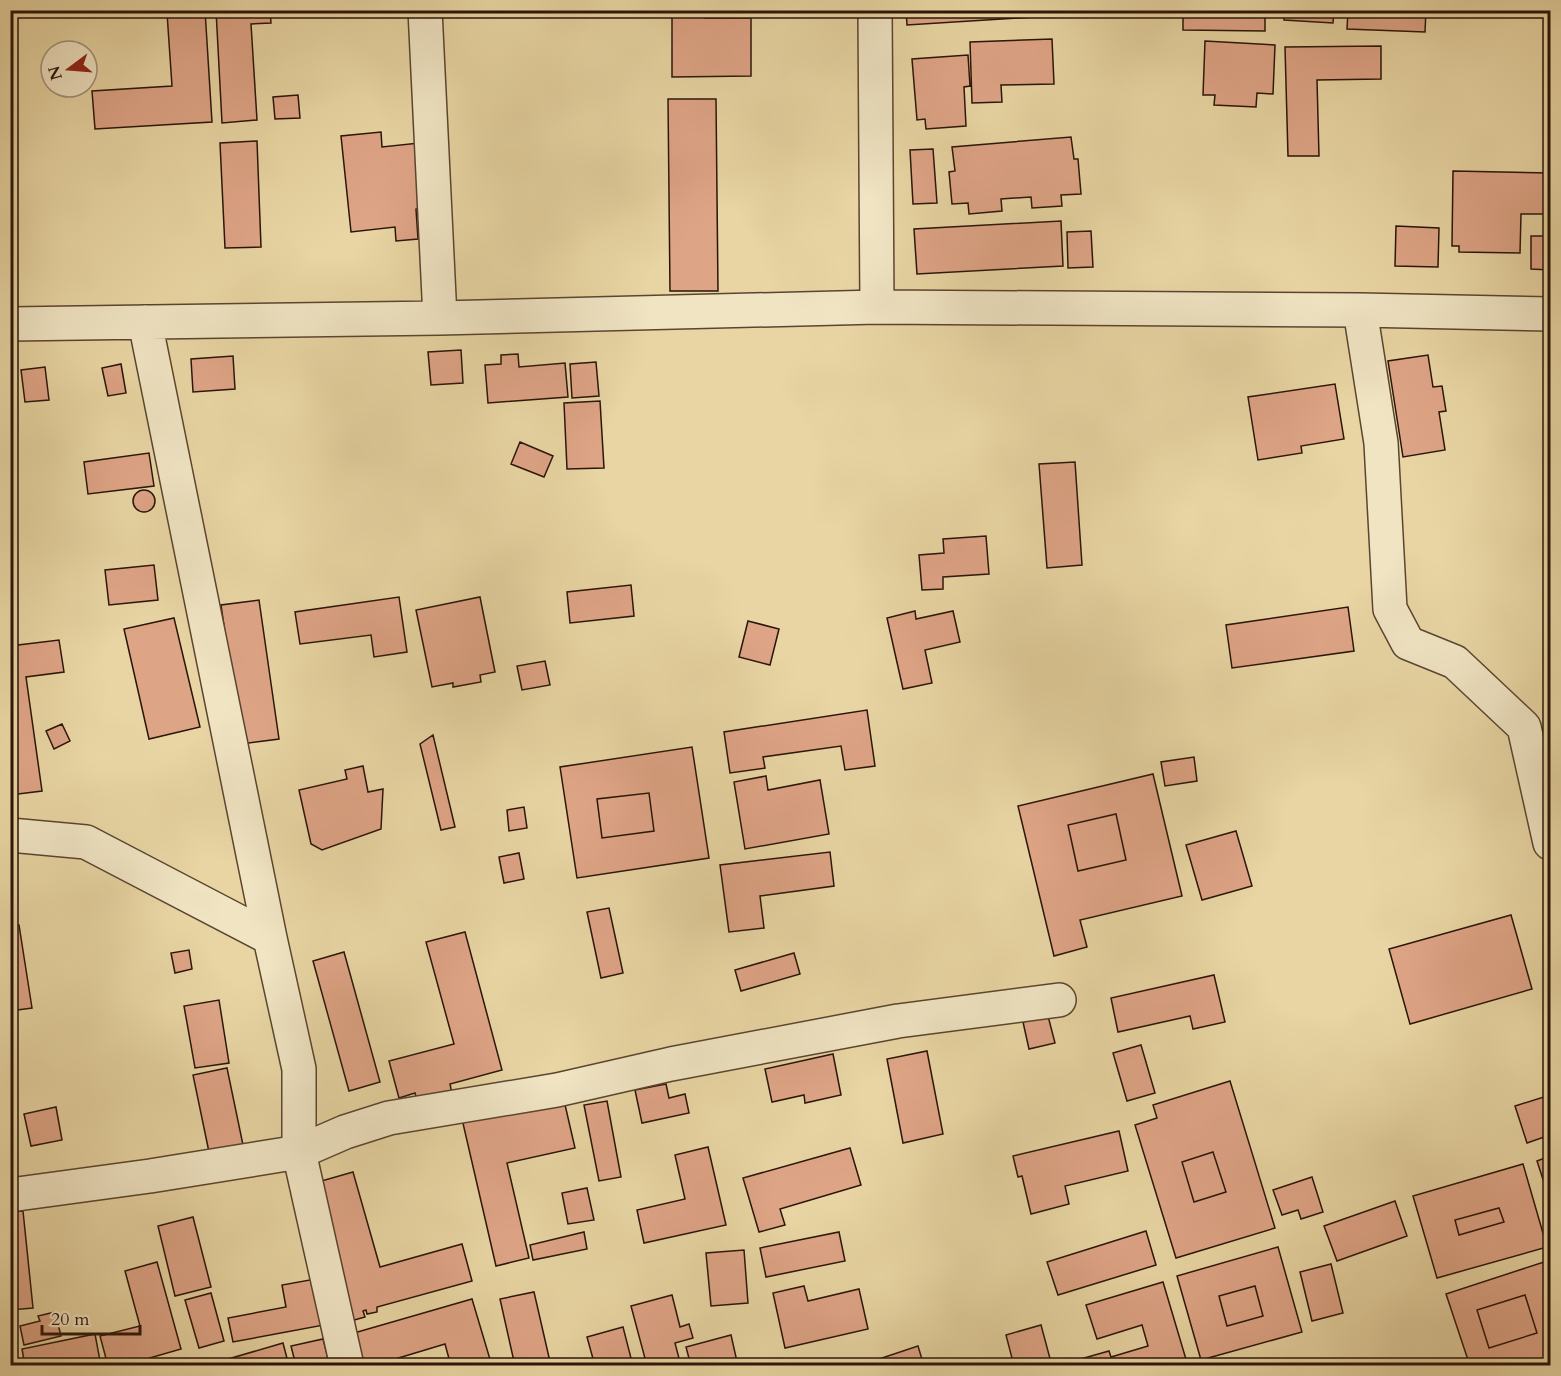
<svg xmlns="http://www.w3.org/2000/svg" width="1561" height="1376" font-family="Cardo,serif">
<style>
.building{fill:#dea486;stroke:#2a1509;stroke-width:1.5;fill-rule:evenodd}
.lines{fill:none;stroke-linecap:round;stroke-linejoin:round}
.street-casing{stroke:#5a4530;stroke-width:36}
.street{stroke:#f0e4c3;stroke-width:33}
</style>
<rect width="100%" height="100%" fill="#e8d5a3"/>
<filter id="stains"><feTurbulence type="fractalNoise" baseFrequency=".00333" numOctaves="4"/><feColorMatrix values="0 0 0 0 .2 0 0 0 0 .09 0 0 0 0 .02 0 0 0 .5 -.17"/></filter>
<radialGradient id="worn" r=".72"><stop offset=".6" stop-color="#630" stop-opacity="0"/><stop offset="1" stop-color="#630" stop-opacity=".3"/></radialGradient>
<!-- building -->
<path class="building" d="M100,10H205L212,122L95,129L92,91L172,86L167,13L100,17Z
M216,10H270L271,23L251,24L257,120L222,123Z
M672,10H705V18H751V76L672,77Z
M906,10H1065L1066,15L907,25Z
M1163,10H1265V31L1183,30V13L1163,12Z
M1284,10H1334L1333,23L1284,20Z
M1348,10H1426L1425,32L1347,29Z
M1052,39L1054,84L1001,85L1002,102L972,103L970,42Z
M1205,41L1275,45L1273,94L1257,93L1256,107L1214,105L1215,95H1203Z
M1381,46V79L1317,80L1319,156H1288L1285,47Z
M968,55L970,86L964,87L966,126L926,129L925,119L917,120L912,59Z
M298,95L300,118L275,119L273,97Z
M668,99H716L718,291H670Z
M381,132L382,147L419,143L426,207L416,209L418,239L396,241L395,227L351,232L341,136Z
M1071,137L1074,159H1078L1081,194L1061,195L1062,206L1032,208L1031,197L1001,199L1002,211L969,214L968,203L952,204L949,172L955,171L952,147Z
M257,141L261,247L225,248L220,143Z
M933,149L937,203L913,204L910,150Z
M1453,171L1550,173V214H1521L1520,253L1459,252V246H1452Z
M1061,221L1063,266L917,274L914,229Z
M1396,226L1439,228L1438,267L1395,266Z
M1091,231L1093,267L1068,268L1067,232Z
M1531,236H1550V270L1531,269Z
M461,350L463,383L431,385L428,352Z
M518,354L519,367L565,363L568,397L488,403L485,365L501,364V355Z
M1428,355L1433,387L1442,386L1446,411L1439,412L1445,450L1403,457L1388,361Z
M233,356L235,389L193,392L191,359Z
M596,362L599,396L572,398L570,364Z
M121,364L126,393L108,396L102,368Z
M45,367L49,400L25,402L21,370Z
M1335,384L1344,439L1301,446L1302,453L1258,460L1248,397Z
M600,401L604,468L567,469L564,403Z
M520,442L553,456L544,477L511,464Z
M149,453L154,486L88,494L84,462Z
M1075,462L1082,565L1047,568L1039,464Z
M133 501a11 11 0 1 1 22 0a11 11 0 1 1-22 0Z
M986,536L989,574L943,577V589L922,590L919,555L944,553L943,539Z
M154,565L158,600L109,605L105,570Z
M631,585L634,616L570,623L567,592Z
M399,597L407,652L374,657L371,635L300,644L295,612Z
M480,597L495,672L480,675L481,682L453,687V683L432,687L416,610Z
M259,600L279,739L241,744L221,605Z
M1348,607L1354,651L1232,668L1226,625Z
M915,611L916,619L953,611L960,642L925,650L932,683L903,689L887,618Z
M174,618L200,727L149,739L124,629Z
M748,621L779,629L770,665L739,657Z
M59,640L64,672L26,677L42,791L10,795V646Z
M545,661L550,685L522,690L517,666Z
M867,710L875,766L845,770L841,746L763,757L765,768L730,773L724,732Z
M62,724L70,741L54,749L46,731Z
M433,735L455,827L441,830L420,744Z
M692,747L709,858L577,878L560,767ZM649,793L654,831L602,838L597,799Z
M1194,757L1197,781L1165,786L1161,762Z
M363,766L368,792L383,789L381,829L322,850L311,844L299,790L347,779L345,770Z
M1153,774L1182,896L1080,920L1087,947L1054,956L1018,806ZM1116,814L1126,860L1078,871L1068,825Z
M766,776L768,790L820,780L829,834L745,849L734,782Z
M649,793L654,831L602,838L597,799Z
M524,807L527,828L509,831L507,810Z
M1116,814L1126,860L1078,871L1068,825Z
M1236,831L1252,886L1202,900L1186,845Z
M830,852L834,886L760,896L764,928L729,932L720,865Z
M519,853L524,879L504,883L499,857Z
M609,908L623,973L601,978L587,912Z
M1511,915L1532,989L1410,1024L1389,949Z
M19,925L32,1008L10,1011V926Z
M465,932L502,1070L450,1084L452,1094L418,1103L415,1093L399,1098L389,1061L454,1044L426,942Z
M189,950L192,969L175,973L171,953Z
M344,952L380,1082L349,1091L313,961Z
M794,953L800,974L741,991L735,970Z
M1214,975L1225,1022L1193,1029L1190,1016L1118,1032L1111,998Z
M219,1000L229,1063L195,1068L184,1006Z
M1048,1016L1055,1043L1029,1049L1023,1022Z
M1141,1045L1155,1093L1127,1101L1113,1053Z
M927,1051L943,1134L903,1143L887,1059Z
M833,1054L841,1095L805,1103L804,1095L772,1102L765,1069Z
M227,1068L243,1145L209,1152L193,1075Z
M1230,1081L1275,1228L1176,1258L1135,1125L1157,1118L1153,1105ZM1213,1152L1226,1192L1194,1202L1182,1162Z
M666,1084L669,1098L685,1094L689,1113L642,1123L635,1090Z
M1550,1095V1135L1527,1143L1515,1106Z
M563,1096L575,1148L507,1163L529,1258L496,1266L462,1119Z
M607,1101L621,1177L599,1181L584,1105Z
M56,1107L62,1140L31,1146L24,1114Z
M1119,1131L1128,1171L1065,1186L1069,1204L1031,1214L1022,1176L1018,1177L1013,1156Z
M708,1147L726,1225L644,1243L637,1210L685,1199L675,1155Z
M850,1148L861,1185L780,1209L785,1225L759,1232L743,1178Z
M1213,1152L1226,1192L1194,1202L1182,1162Z
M1550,1156V1201L1537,1161Z
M1523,1164L1547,1247L1437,1278L1413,1196ZM1499,1208L1504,1222L1459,1235L1455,1220Z
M353,1172L380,1267L462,1244L472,1281L377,1307V1312L367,1314L366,1310L363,1311L365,1317L347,1322L318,1182Z
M1312,1177L1323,1212L1301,1219L1298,1210L1282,1215L1273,1190Z
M587,1188L594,1220L568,1224L562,1193Z
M1395,1201L1407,1236L1337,1261L1324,1226Z
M1499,1208L1504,1222L1459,1235L1455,1220Z
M23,1211L33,1308L10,1310V1212Z
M193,1217L211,1287L175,1296L158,1226Z
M1146,1231L1156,1265L1058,1295L1047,1262Z
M584,1232L587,1249L533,1260L530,1245Z
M839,1232L845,1261L766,1277L760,1248Z
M1278,1247L1302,1332L1201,1360L1177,1276ZM1255,1286L1263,1316L1227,1326L1219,1296Z
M744,1250L748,1303L711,1306L706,1253Z
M1547,1261L1550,1272V1366H1470L1446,1294ZM1525,1295L1537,1333L1489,1348L1477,1310Z
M157,1262L181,1349L122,1366H108L100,1336L140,1326L125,1271Z
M1331,1264L1343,1313L1312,1321L1300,1272Z
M315,1279L324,1325L233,1342L228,1318L286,1307L282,1285Z
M1163,1282L1188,1366H1071L1070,1362L1109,1351L1111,1357L1148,1346L1142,1325L1097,1339L1086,1305Z
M804,1286L808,1301L859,1289L868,1329L785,1348L773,1293Z
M1255,1286L1263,1316L1227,1326L1219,1296Z
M534,1292L551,1366H515L500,1299Z
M211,1293L224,1341L199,1348L185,1300Z
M672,1295L680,1327L689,1324L693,1338L675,1343L681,1366H647L631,1306Z
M1525,1295L1537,1333L1489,1348L1477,1310Z
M472,1299L492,1366H451L445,1344L372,1366H364L354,1333Z
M55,1312L61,1336L24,1345L20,1326L40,1321L38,1316Z
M1041,1325L1052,1366H1014L1006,1335Z
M623,1327L633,1366H595L587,1337Z
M95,1334L101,1366H25L22,1349Z
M731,1335L738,1366H691L686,1347Z
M323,1339L330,1366H296L291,1346Z
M283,1343L289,1366H204Z
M918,1346L924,1366H858Z"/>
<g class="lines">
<defs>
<path id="street" d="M425,10L440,318
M875,10L877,307
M1360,310L1381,443L1390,609L1408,643L1455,662L1524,727L1550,843
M145,322L270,938L299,1069V1152L347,1366
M10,324L440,318L877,307L1360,310L1550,314
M10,835L86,842L270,938
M10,1195L150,1176L299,1152L345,1132L389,1118L557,1090L671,1064L898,1021L1059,1000"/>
</defs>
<!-- street casing -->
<use href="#street" class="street-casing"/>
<!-- street -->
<use href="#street" class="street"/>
</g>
<!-- margin -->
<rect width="1561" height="1376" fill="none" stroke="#e8d5a3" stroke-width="36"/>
<rect x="12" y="12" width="1537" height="1352" fill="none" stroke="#2a1509" stroke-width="3"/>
<rect x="18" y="18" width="1525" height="1340" fill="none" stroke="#2a1509" stroke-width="1.5"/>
<!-- north arrow -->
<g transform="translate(69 69) rotate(254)"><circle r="28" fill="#f0e4c3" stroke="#a19179" stroke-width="1.5"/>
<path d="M0-4.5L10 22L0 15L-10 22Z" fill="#8f2418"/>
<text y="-9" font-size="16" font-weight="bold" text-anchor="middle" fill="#2a1509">N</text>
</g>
<!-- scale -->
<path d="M42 1325v9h98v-9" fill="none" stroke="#2a1509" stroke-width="3"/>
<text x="51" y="1325" font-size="18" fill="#2a1509" stroke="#f0e4c3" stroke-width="4.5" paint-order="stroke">20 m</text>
<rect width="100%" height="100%" filter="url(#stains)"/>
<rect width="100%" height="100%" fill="url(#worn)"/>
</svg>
